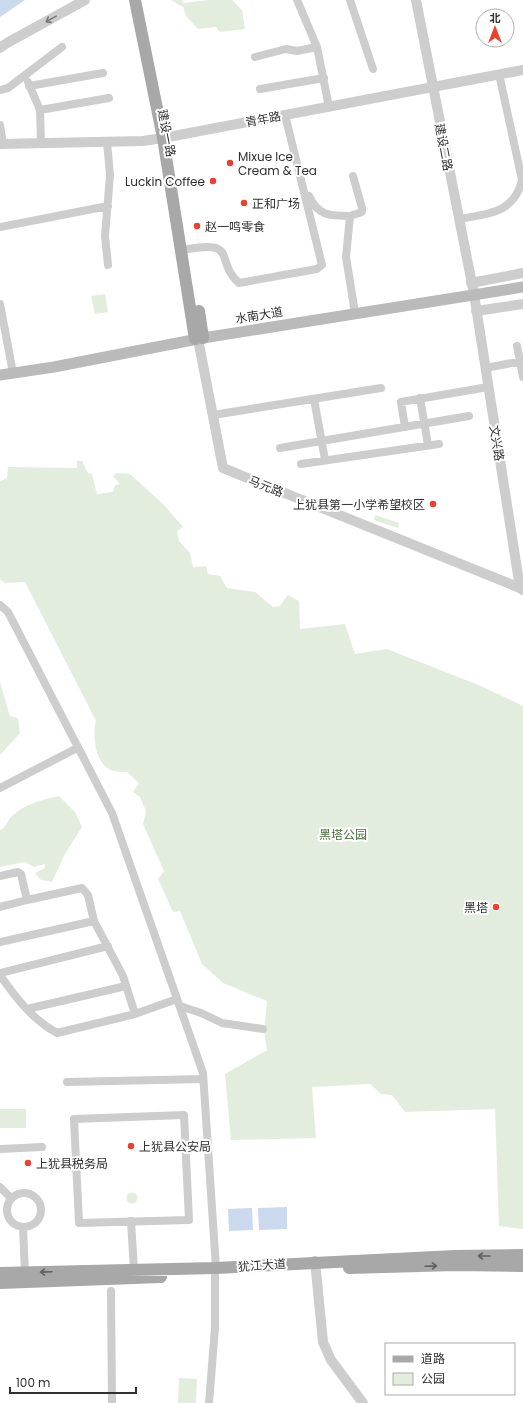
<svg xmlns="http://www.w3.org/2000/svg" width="523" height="1403" font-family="Poppins,'Noto Sans SC',sans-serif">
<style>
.green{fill:#e3edde}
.water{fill:#cad9ed}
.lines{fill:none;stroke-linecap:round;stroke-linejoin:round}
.minor{stroke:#cdcdcd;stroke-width:8}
.tertiary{stroke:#cdcdcd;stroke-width:10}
.secondary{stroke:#bababa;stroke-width:11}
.primary{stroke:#a8a8a8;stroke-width:12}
.oneway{stroke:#777}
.oneway2{stroke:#606060}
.poi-dot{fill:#eb412e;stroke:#fff;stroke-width:1.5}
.labels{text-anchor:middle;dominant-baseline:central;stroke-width:4;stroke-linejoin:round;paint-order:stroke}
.street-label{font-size:12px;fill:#303030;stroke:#fff}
.poi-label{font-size:12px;fill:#303030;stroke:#fff;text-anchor:start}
.park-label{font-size:12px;fill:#4a6e3b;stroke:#fff}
</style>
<rect width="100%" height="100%" fill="#fff"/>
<!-- green -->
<path class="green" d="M171,0H182L183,3L208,0H232L242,10L245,29L220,32L216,27L198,29L186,16L183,7Z
M105,294L108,312L95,314L91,296Z
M77,461H82L88,473L92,474L97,494L113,492L115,485L120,484L113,476L116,473L130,474L163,504L183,527L177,531L179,541L190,553L193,567L206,566L208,574L220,576L227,588L255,592L273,607L280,606L288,595L299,601L300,629L345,624L355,654L387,649L481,686L523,706V1229L499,1226L495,1109L405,1112L392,1095L381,1094L370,1084L312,1087L316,1138L231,1140L225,1074L267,1050L264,1032L267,1001L223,983L202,964L180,911L173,912L158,879L164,871L143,824L146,811L140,797L133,792L139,783L127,772C123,772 118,772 114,771C95,767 92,736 96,721L25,582L5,583L0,579V481L7,478L8,467L77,468Z
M375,515L399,523L398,528L374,520Z
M0,682L10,716L18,718L20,733L0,755Z
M59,796L75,812L82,827L65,854L52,882L41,880L35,873L45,868V864L34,867L25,862L0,867V830C7,827 7,820 12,816C26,803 42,800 59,796Z
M0,1109H26V1128H0Z
M126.5 1198a5.5 5.5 0 1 1 11 0a5.5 5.5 0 1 1-11 0Z
M179,1378L197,1379L196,1403H178Z"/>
<!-- water -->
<path class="water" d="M0,0H25L0,17Z
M287,1207V1229L259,1230L258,1208Z
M252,1208L253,1230L229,1231L228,1209Z"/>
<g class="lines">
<!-- minor -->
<path class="minor" d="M297,0L317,47L329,107
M350,0L373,69
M255,57L286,49L297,51L317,47
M28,82L40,110L41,143
M29,86L103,73
M260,89L324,78
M0,90L8,88L62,47
M40,110L109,98
M0,125L3,144
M107,142L110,175L105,236L108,265
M309,196C318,216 330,216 350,216L346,257L355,313
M350,216L362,212V208L353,176
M459,219C487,214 514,214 522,180L499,74
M0,227L108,206
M188,249C239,240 214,261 239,283L317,269L322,265L285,115
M0,304L13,373
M517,346L523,377
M485,368L523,361
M420,398L428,445
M314,399L325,460
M213,415L381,388
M405,427L401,402L488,387
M280,448L469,416
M301,464L439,444
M0,605L8,612L112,813L203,1073L216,1268
M0,788L77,748
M0,876L18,872L21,874L27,900L82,888L88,895L94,921L123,976L135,1014L177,999
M0,907L27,900
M0,942L94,921
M0,973L108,946
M0,975C15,997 33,1020 57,1033L135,1014
M180,1006L201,1013L222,1023L263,1029
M27,1009L126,986
M67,1082L203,1079
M184,1115L189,1220L79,1223L74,1119Z
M0,1149L42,1147
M0,1187L11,1198
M7 1210a17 17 0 1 1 34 0a17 17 0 1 1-34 0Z
M131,1221L134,1270
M23,1227L25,1273
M111,1291L112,1403
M209,1403L215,1328V1276"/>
<!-- tertiary -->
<path class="tertiary" d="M416,0L474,294L520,588L523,590
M0,48L7,43L85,0
M0,144L143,141L163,138L523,70
M471,283L523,273
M476,311L523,304
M198,339L223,468L520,588
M315,1261L323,1342L331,1360L363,1403"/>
<!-- secondary -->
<path class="secondary" d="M0,375L54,367L203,338L523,287"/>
<!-- primary -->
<path class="primary" d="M135,0L163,138L195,339
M199,311L203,338
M349,1268L455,1265L523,1266
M0,1273L216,1268L455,1256L523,1255
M0,1283L161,1277"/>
</g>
<!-- one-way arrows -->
<defs><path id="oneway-shaft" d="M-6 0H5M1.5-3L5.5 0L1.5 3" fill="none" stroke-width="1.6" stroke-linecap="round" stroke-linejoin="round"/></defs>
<use class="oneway" href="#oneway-shaft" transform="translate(51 19) rotate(151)"/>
<g class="oneway2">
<use href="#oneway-shaft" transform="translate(484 1256) rotate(180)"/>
<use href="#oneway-shaft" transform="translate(431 1266) rotate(-2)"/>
<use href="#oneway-shaft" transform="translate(46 1272) rotate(178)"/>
</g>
<!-- markers -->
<g class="poi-dot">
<circle cx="230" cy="163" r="4"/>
<circle cx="213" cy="181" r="4"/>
<circle cx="244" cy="203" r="4"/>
<circle cx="197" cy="226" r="4"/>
<circle cx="433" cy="504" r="4"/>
<circle cx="496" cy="907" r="4"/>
<circle cx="131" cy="1146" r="4"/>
<circle cx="28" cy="1163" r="4"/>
</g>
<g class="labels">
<!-- street labels -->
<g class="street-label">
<text transform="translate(263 119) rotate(-11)">青年路</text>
<text transform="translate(167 133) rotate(79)">建设一路</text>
<text transform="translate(444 147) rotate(79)">建设二路</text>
<text transform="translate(259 315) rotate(-9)">水南大道</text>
<text transform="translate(497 443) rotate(81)">文兴路</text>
<text transform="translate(266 486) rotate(22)">马元路</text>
<text transform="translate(262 1265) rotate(-4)">犹江大道</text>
</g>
<!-- poi labels -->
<g class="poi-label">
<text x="238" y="156">Mixue Ice<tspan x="238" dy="14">Cream &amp; Tea</tspan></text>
<text x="205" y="181" text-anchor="end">Luckin Coffee</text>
<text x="252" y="203">正和广场</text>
<text x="205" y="226">赵一鸣零食</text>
<text x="425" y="504" text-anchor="end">上犹县第一小学希望校区</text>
<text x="488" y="907" text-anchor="end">黑塔</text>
<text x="139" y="1146">上犹县公安局</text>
<text x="36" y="1163">上犹县税务局</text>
</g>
<!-- park labels -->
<g class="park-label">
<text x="343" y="834">黑塔公园</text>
</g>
</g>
<!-- legend -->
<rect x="385" y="1343" width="130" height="52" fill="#ffffff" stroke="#acacac"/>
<rect x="393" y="1356" width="20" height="6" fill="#a8a8a8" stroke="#acacac"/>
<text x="421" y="1363" font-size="12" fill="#303030">道路</text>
<rect x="393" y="1373" width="20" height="12" fill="#e3edde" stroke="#acacac"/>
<text x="421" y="1383" font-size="12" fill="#303030">公园</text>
<!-- north arrow -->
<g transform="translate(495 28)"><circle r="19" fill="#ffffff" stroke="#acacac"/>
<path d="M0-3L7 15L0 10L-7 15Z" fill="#eb412e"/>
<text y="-6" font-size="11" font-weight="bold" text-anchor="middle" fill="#303030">北</text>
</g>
<!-- scale -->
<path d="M10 1387v6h126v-6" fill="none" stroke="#303030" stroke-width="2"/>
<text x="16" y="1387" font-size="12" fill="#303030" stroke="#ffffff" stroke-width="3" paint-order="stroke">100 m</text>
</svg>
